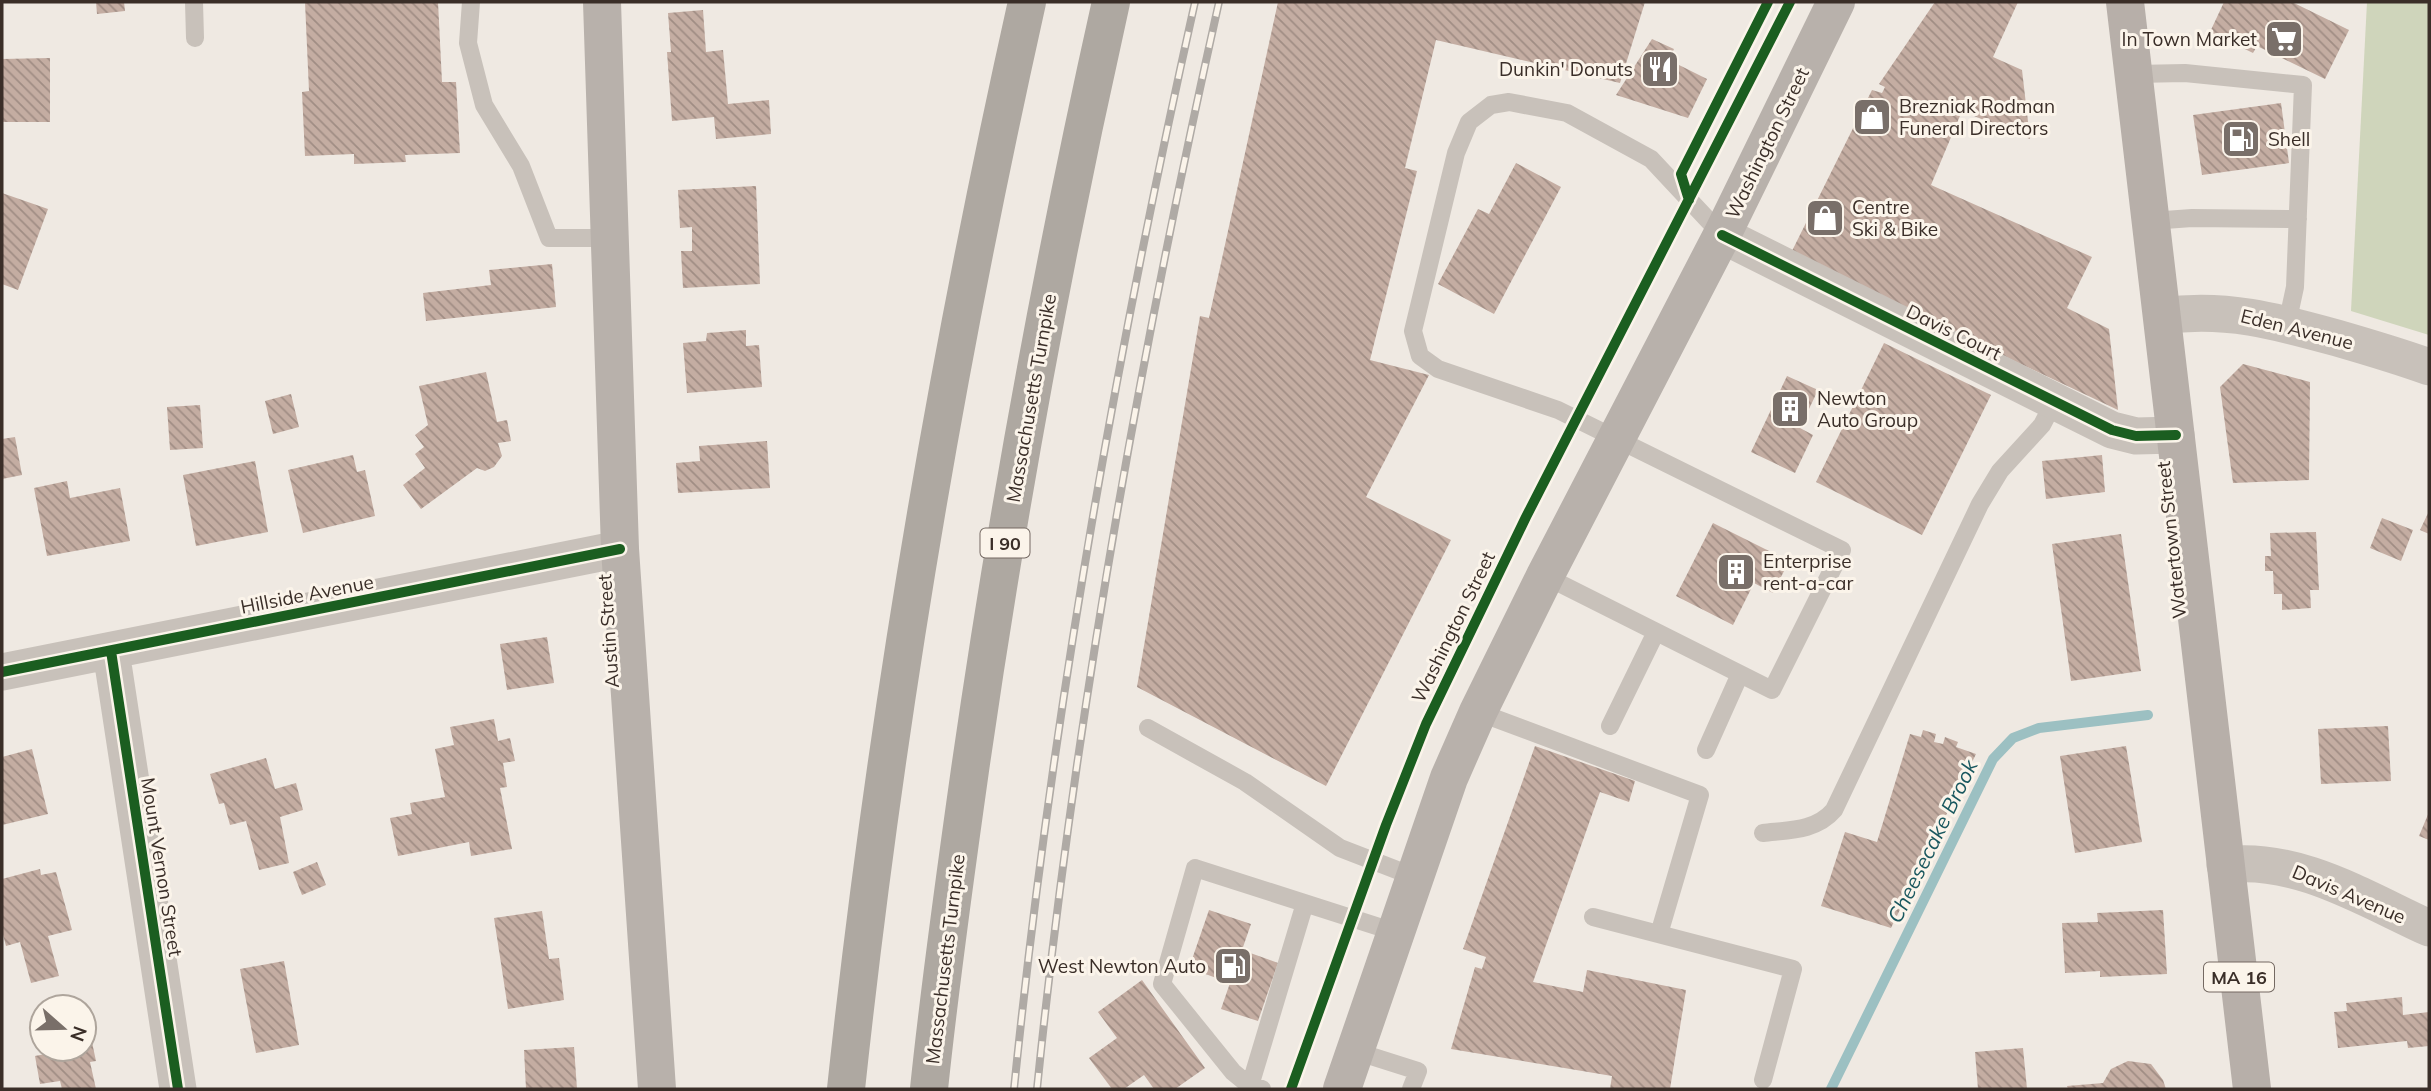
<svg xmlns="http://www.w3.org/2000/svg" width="2431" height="1091" font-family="Mulish,sans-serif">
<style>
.green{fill:#cfd5bb}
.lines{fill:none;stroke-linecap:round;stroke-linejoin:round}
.stream{stroke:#9cc0c2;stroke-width:10}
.building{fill:url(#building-back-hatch)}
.service{stroke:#c8c1ba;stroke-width:18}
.minor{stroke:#c8c1ba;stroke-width:37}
.secondary{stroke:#b8b1ab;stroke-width:38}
.primary{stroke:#b7afa9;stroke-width:38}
.motorway{stroke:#aea8a1;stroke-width:38}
.rail-casing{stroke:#afaaa5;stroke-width:8}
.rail{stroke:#fbf4ea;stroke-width:5;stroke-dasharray:16;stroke-linecap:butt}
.cycleway-casing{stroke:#fbf4ea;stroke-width:15}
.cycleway{stroke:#1b5e20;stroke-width:10}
.labels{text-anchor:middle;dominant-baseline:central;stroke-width:6;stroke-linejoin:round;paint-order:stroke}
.shield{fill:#fbf4ea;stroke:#746962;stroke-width:2}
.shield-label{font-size:18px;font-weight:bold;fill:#3a2e28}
.poi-label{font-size:19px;fill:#3a2e28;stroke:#fbf4ea;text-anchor:start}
.street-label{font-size:19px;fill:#3a2e28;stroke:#fbf4ea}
.water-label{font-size:21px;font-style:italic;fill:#1a585f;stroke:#fbf4ea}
</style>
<defs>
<pattern id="building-back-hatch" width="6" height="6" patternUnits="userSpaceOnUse" patternTransform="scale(1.75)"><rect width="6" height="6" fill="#c4ada2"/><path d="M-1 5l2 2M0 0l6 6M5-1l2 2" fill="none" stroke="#a08d84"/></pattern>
</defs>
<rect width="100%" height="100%" fill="#efe9e2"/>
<!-- green -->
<path class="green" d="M2367,2H2429V335L2351,311Z"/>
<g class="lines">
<!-- stream -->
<path class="stream" d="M1831,1089L1993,759L2013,738L2039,728L2148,715"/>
</g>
<!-- building -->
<path class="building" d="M96,2H124L125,11L97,14Z
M305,2H438L442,82H456L460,153L405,155L406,162L354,164V154L305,156L302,92L309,91Z
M1278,2H1645L1620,83L1436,40L1405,168L1417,171L1370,360L1429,375L1366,497L1451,540L1326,786L1137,687L1200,316L1209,318Z
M1935,2H2018L1993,57L2022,70L2030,139L1962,111L1931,185L2092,257L2067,308L2109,329L2118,410L1790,255L1872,90L1882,93L1885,87L1879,84Z
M2224,2H2292L2349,30L2325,79L2257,46L2253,53L2210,32Z
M703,10L706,52L723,50L728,104L769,100L771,134L716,139L714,117L672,121L667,52H671L668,13Z
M1652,39L1674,49L1669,60L1707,79L1688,118L1616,95Z
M50,58V122H3L2,59Z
M2281,103L2289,163L2202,175L2193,115Z
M1516,163L1561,187L1494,314L1438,284L1478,209L1489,214Z
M756,186L760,284L683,288L681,251H692V227L680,228L678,190Z
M2,193L48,209L18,290L2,284Z
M552,264L556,307L426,321L423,293L491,285L489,270Z
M746,330V346L759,345L762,387L687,393L683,343L706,341L707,333Z
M1884,343L1991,395L1922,535L1816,482Z
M2243,364L2310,382L2309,480L2233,483L2220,387Z
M486,372L497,422L507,420L511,441L498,443L502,456L494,467L485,471L477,468L421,509L403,485L425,468L415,454L424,447L415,435L428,425L419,386Z
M1787,376L1818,390L1800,428L1813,435L1795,473L1751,452Z
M291,394L299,427L273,434L265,401Z
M200,405L203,448L170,450L167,407Z
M15,437L22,475L2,479V439Z
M767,441L770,488L678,493L676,463L700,461L699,446Z
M353,455L357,472L365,470L375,516L303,533L288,470Z
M2102,455L2105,492L2046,499L2042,461Z
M255,461L268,532L196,546L183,475Z
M67,481L70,498L120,488L130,541L47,556L34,488Z
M2429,511V534L2420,530Z
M2382,518L2413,530L2401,561L2370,548Z
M1713,523L1789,561L1773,593L1754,583L1733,625L1676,596Z
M2316,532L2319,590H2310L2311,608L2282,610V594H2274L2273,571H2265V556H2271L2270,533Z
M2121,534L2141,671L2071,681L2052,544Z
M547,637L554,683L507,690L500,644Z
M494,719L498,741L510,738L515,761L503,763L507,787L500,788L512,849L471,856L469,842L398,856L390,818L412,814L410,803L445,797L435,749L454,745L450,727Z
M2388,726L2391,781L2321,784L2318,729Z
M1923,730L1936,734L1934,742L1943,744L1945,737L1958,742L1956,747L1976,754L1891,928L1821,906L1845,832L1877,842L1910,734L1921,737Z
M1535,746L1635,781L1629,802L1600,792L1533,982L1583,992L1587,970L1686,990L1670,1089H1610L1612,1076L1451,1049L1475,967L1482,969L1486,957L1463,949Z
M2126,746L2142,842L2075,853L2060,756Z
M32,749L48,814L2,825V757Z
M266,758L275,789L296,783L303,810L280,817L289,863L259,870L246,821L230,825L224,803L219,804L210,774Z
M2429,812V840L2419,836Z
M317,862L326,885L302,895L293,872Z
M40,869L41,875L56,872L72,930L48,936L59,976L31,983L20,942L6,946L2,931V879Z
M1209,910L1251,924L1242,950L1278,963L1258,1021L1221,1009L1230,983L1189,968Z
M2163,910L2167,974L2100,977V971L2065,973L2062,923L2098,922L2097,913Z
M542,911L549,959L559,958L564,1000L508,1009L494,918Z
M284,961L299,1045L256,1053L240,969Z
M1142,980L1205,1068L1175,1089H1154L1144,1075L1124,1089H1112L1089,1058L1117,1038L1098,1012Z
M2402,997L2403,1015L2429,1012V1046L2408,1048L2407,1041L2338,1048L2334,1012L2347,1011L2346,1003Z
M90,1033L96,1061L90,1062L96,1089H62L60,1081L40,1084L35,1056L55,1052L54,1049H84V1034Z
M574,1047L577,1089H526L524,1050Z
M2023,1048L2027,1089H1978L1975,1052Z
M2128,1061L2151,1064L2163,1080L2166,1089H2068L2067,1086L2103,1083L2111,1069Z"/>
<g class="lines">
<!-- service -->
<path class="service" d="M194,2L195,38
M471,2L468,43L484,105L521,166L549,238H610
M2135,74L2185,73L2303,85L2295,287L2287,324
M2151,221L2192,218L2298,219
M1545,576L1772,690L1842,550L1558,410L1438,369L1420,356L1413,331L1456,153L1469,122L1491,105L1509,102L1567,113L1651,159L1722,235
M1478,712L1700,795L1659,934
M1610,726L1656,632
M1148,728L1245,782L1340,848L1415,877
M1706,750L1740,674
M1763,833C1789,830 1816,831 1834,810L1980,504L2000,471L2042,425L2054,402
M1593,917L1793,969L1763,1080
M1355,1051L1418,1071L1411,1089
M1250,1086L1305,903
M1262,1089L1250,1086L1233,1072L1162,984L1195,868L1395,932"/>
<!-- minor -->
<path class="minor" d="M1722,235L2112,430L2136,436L2176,435
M2162,316C2225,307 2276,321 2337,338C2368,347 2399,356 2429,367
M111,651L178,1089
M2,672L620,549
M2225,865C2298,856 2365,899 2429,928"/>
<!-- secondary -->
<path class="secondary" d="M602,2L620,549L657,1089
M1342,1089L1449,778L1478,712L1545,576L1722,235L1836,2"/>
<!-- primary -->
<path class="primary" d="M2125,2L2252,1089"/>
<!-- motorway -->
<path class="motorway" d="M846,1089C885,724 947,360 1027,2
M929,1089C940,983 955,876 970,770C1007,513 1054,256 1111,2"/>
<defs>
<path id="rail" d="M1014,1089C1051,724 1115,360 1195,2
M1037,1089C1074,724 1139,360 1219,2"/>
</defs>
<!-- rail casing -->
<use href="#rail" class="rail-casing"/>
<!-- rail -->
<use href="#rail" class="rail"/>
<defs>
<path id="cycleway" d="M1689,200L1681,174L1768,2
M1722,235L2112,430L2136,436L2176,435
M111,651L178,1089
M2,672L620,549
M1291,1089L1386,825L1426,724L1526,517L1790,2"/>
</defs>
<!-- cycleway casing -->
<use href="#cycleway" class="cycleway-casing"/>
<!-- cycleway -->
<use href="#cycleway" class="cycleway"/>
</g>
<!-- icons -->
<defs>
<symbol id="supermarket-square" viewBox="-11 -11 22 22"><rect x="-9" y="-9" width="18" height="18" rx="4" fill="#796f69" stroke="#fbf4ea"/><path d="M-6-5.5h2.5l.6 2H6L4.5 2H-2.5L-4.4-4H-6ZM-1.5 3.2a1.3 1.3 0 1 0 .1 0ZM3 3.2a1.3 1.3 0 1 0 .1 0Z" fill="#fff"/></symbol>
<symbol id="restaurant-square" viewBox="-11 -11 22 22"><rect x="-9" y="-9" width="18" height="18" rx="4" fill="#796f69" stroke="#fbf4ea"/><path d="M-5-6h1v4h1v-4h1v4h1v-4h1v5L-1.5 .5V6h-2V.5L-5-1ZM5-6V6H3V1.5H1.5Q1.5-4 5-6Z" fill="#fff"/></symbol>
<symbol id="shop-square" viewBox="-11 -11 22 22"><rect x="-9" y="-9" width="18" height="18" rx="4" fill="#796f69" stroke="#fbf4ea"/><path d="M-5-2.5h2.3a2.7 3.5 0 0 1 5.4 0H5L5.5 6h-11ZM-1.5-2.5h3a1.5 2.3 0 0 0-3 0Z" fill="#fff"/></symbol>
<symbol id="fuel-square" viewBox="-11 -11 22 22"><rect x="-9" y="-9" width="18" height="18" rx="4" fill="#796f69" stroke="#fbf4ea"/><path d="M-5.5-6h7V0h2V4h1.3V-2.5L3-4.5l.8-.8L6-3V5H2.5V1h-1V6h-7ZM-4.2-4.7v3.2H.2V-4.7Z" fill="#fff"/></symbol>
<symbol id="building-square" viewBox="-11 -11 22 22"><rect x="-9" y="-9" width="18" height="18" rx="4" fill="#796f69" stroke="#fbf4ea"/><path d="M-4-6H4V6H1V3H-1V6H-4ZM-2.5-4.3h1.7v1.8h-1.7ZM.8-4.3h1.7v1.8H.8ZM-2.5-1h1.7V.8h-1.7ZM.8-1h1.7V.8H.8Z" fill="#fff"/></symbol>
</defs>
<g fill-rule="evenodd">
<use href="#supermarket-square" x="2262" y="17" width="44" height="44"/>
<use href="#restaurant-square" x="1638" y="47" width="44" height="44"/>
<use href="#shop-square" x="1850" y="95" width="44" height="44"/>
<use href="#fuel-square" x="2219" y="117" width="44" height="44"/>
<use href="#shop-square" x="1803" y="196" width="44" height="44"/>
<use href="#building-square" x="1768" y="387" width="44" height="44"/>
<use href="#building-square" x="1714" y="550" width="44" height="44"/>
<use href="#fuel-square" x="1211" y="944" width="44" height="44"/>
</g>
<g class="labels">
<!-- shield labels -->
<g class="shield">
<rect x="980.5" y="528.5" width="49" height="29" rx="5"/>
<rect x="2204" y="962.5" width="70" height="29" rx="5"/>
</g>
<g class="shield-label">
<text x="1005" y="543">I 90</text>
<text x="2239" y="977">MA 16</text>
</g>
<!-- poi labels -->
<g class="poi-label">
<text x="2257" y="39" text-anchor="end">In Town Market</text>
<text x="1633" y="69" text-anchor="end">Dunkin' Donuts</text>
<text x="1899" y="106">Brezniak Rodman<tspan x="1899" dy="22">Funeral Directors</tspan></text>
<text x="2268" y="139">Shell</text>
<text x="1852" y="207">Centre<tspan x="1852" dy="22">Ski &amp; Bike</tspan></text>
<text x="1817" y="398">Newton<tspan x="1817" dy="22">Auto Group</tspan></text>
<text x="1763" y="561">Enterprise<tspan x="1763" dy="22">rent-a-car</tspan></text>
<text x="1206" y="966" text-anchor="end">West Newton Auto</text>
</g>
<!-- street labels -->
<g class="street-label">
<text transform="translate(1767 143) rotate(-64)">Washington Street</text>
<text transform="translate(2297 329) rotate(14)">Eden Avenue</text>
<text transform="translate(1954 332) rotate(26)">Davis Court</text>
<text transform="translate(1031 398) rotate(-80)">Massachusetts Turnpike</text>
<text transform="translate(2171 540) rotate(-96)">Watertown Street</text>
<text transform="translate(307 594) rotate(-11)">Hillside Avenue</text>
<text transform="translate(1453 627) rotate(-64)">Washington Street</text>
<text transform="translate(608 631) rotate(-94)">Austin Street</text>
<text transform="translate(162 867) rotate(81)">Mount Vernon Street</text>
<text transform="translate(2349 894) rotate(23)">Davis Avenue</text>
<text transform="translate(945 959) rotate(-83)">Massachusetts Turnpike</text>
</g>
<!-- water labels -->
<g class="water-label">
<text transform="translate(1932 841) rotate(-64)">Cheesecake Brook</text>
</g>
</g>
<!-- border -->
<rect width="2431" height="1091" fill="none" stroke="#3a2e28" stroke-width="7"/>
<!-- north arrow -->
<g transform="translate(63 1028) rotate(110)"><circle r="33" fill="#fbf4ea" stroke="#aea59c" stroke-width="2"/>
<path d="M0-5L12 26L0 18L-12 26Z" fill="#796f69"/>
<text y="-10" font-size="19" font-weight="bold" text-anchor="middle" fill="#3a2e28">N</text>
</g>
</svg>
